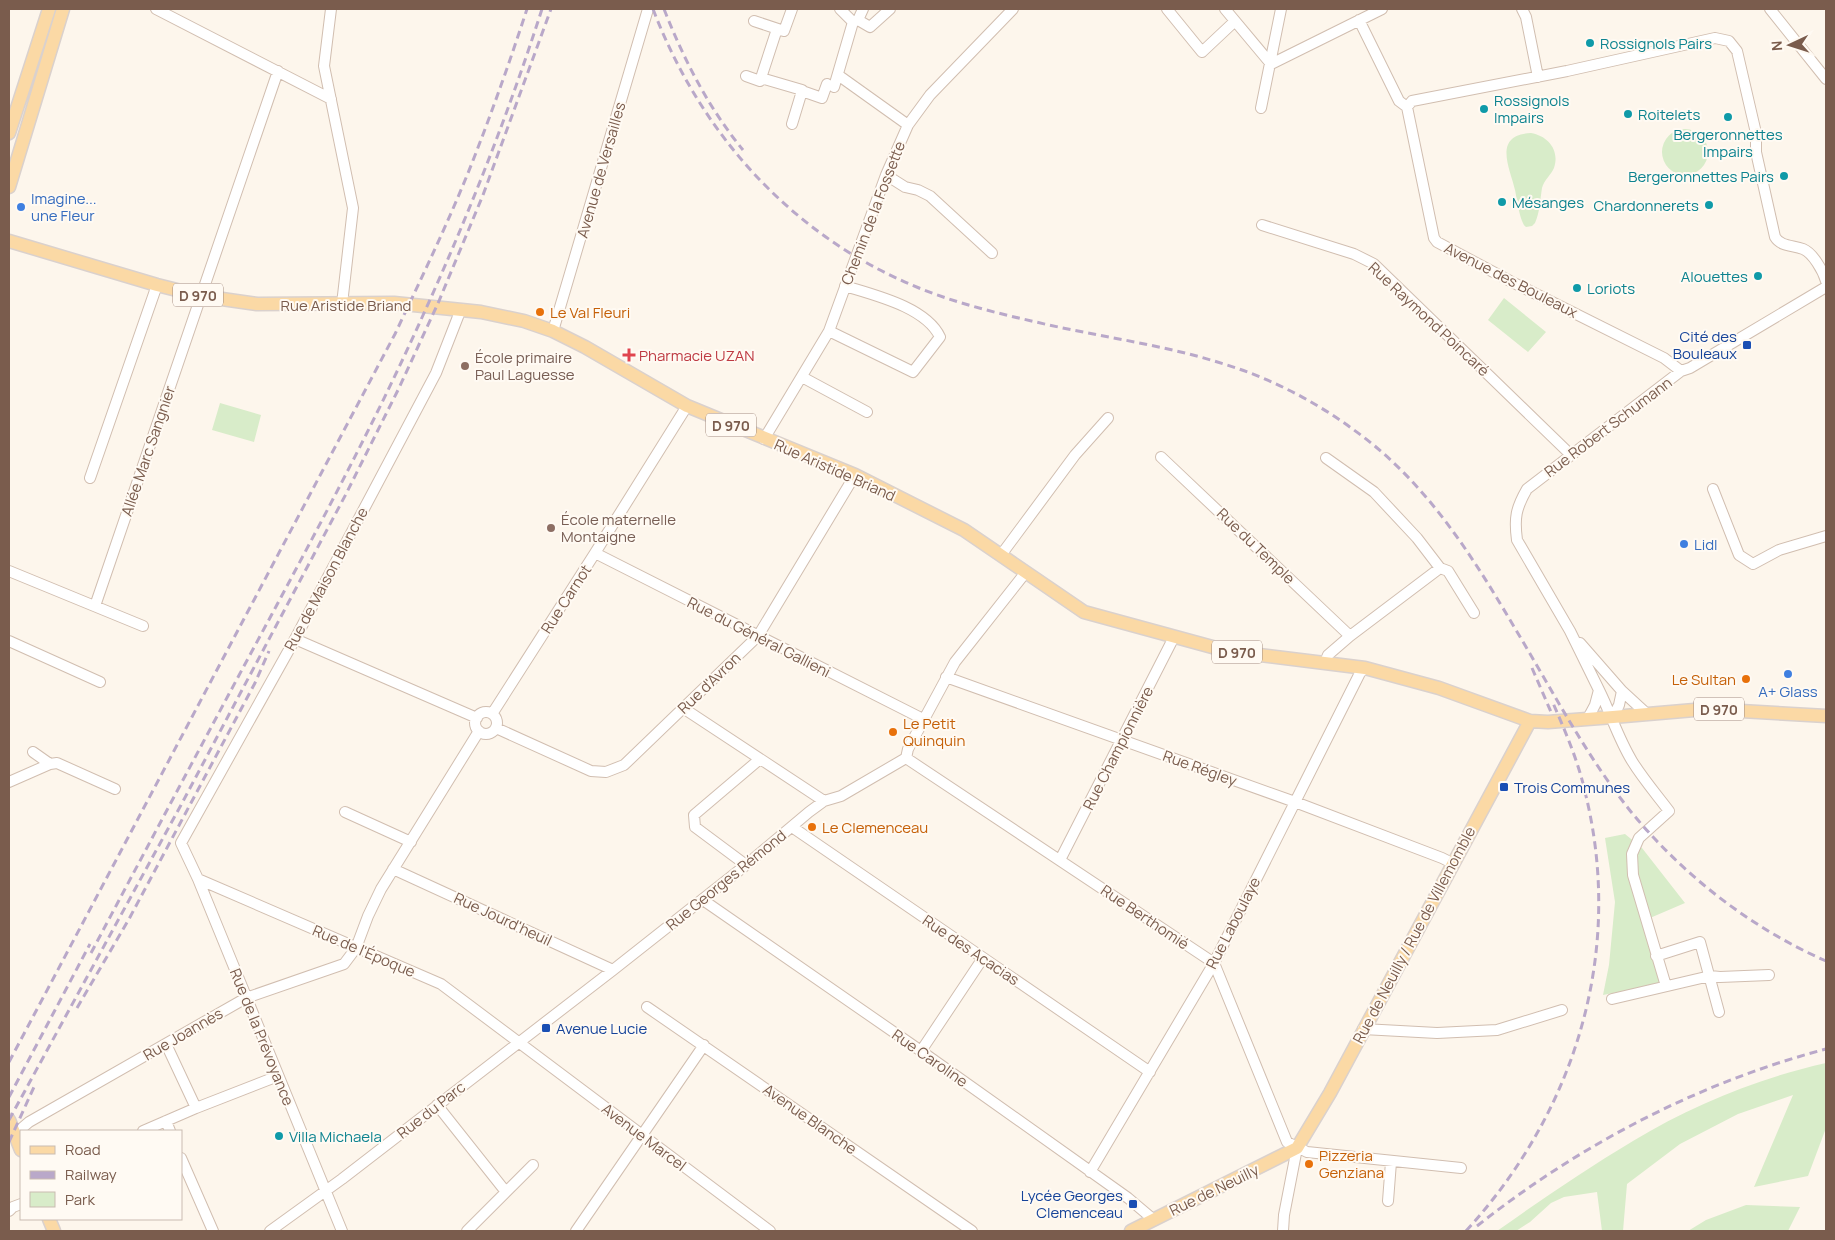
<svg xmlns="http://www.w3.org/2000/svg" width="1835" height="1240" font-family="Manrope,sans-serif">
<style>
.green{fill:#d8ecc9}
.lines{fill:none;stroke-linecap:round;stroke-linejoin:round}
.minor-casing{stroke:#d1beb0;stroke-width:12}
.major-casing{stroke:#dad1cd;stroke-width:15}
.minor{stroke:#fff;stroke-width:10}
.major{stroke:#fbd9a5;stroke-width:12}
.rail{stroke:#b9a8c9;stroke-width:3;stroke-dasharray:8 5;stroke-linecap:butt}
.culture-dot{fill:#0f9aa8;stroke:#fffaf3;stroke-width:2}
.shop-dot{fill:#3f7fe0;stroke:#fffaf3;stroke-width:2}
.food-dot{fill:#e8710a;stroke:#fffaf3;stroke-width:2}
.transit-dot{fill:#1a4fb4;stroke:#fffaf3;stroke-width:2}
.health-dot{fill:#e0444e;stroke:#fffaf3;stroke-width:2}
.education-dot{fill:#8d6e63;stroke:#fffaf3;stroke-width:2}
.labels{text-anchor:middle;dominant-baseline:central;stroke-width:4;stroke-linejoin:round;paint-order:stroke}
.shield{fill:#fffaf3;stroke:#a28b7f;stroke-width:1}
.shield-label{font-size:14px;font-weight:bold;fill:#7a5c4d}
.culture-label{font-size:15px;fill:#0d838f;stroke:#fffaf3;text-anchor:start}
.street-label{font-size:15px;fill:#7a5c4d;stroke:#fffaf3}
.shop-label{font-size:15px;fill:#366cbe;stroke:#fffaf3;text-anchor:start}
.food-label{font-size:15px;fill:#c56008;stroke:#fffaf3;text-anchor:start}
.transit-label{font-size:15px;fill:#164399;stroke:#fffaf3;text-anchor:end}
.health-label{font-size:15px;fill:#be3a42;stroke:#fffaf3;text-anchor:start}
.education-label{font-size:15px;fill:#785e54;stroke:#fffaf3;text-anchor:start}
</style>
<rect width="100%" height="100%" fill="#fdf6ec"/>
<!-- green -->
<path class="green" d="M1662 152a23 23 0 1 1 46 0a23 23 0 1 1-46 0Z
M1531,133C1548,136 1560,150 1554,168C1551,175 1544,180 1542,188C1540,200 1540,212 1535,223L1532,226L1526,227C1520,223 1517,199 1515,190C1510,168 1492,135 1531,133Z
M1504,298L1546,332L1528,352L1488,320Z
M220,403L261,415L254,442L212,430Z
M1625,834L1642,848L1685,903L1643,921L1663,983L1603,995L1609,965L1615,902L1605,838Z
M1826,1063V1128L1808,1176L1754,1187L1793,1095L1738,1114L1680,1144L1627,1184L1623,1231H1602L1597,1192L1564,1197L1551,1203L1530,1222L1516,1231H1497C1541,1200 1586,1169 1633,1141C1692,1105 1759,1078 1826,1063Z
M1746,1205L1800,1207L1788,1231H1688L1706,1220Z"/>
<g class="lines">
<defs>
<path id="minor" d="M156,9L331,99
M331,9L324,66L353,208L342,304
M840,9L853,22
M1167,9L1202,52L1235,21
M1225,9L1271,64
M1522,9L1526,17L1538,77
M1770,9L1826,79
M858,20L863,9
M1359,20L1399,101L1407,107L1434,238L1437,242L1512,282L1664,358L1681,371
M754,21L784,31L792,9
M1271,64L1382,9
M838,75L908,125
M746,76L760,81L761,78L802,90V91
M761,78L777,29
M834,87L853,22L858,20L870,27L890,9
M1407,107L1412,101L1567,71L1715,38L1729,41L1737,51L1756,133V152L1775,237C1781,247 1793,245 1803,249C1813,253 1823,271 1826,281
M1261,108L1281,9
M792,124L802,91L822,98L827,84
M886,175L905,187L918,190L930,196L992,253
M1262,225L1354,254L1374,264L1571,455
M553,331L648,9
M829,331L913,372L940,337C926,307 874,295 845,286
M802,377L867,412
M764,439L829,331L886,175L908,125L930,95L1013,9
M1161,457L1350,636
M1326,458L1374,492L1417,538L1440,568
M90,478L157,285
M1713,489L1739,555L1753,564L1779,550L1826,536
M595,553L923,719
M1001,555L1075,455L1108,418
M9,571L143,626
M95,606L278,71
M295,639L477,718
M9,641L100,682
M1580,643L1622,691L1619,705L1613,717
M1325,662L1328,655L1350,636L1440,568L1448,571L1474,613
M946,677L1295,802L1442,858L1452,863
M1599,690C1611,714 1618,738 1632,761C1643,779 1657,795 1669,811L1639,838L1632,854L1633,875L1666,986
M1622,691L1647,714
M683,708L824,801
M475 723a11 11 0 1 1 22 0a11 11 0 1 1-22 0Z
M492,714L595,553L687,406
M1588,718L1595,705L1599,690L1570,631L1517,540C1514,518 1516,508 1527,489L1681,371L1690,368L1826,287
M496,728L591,771L606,772L624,765L758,636L855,475
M33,752L50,764L57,763L115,789
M906,758L1214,963L1287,1142L1307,1152L1461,1168
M9,782L50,764
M345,812L411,842
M792,827L1150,1072
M1060,860L1174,637
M746,865L695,827L694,815L760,759
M393,869L613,970
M198,879L441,984L770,1231
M703,900L921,1051L1128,1198L1154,1220
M1656,956L1700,942L1719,1012
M1612,999L1710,976L1720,977L1769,975
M647,1007L972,1231
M1363,1029L1437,1033L1497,1030L1562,1010
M921,1051L983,958
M437,1105L506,1192
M196,1108L278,1076
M166,1121L170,1131
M143,1131L196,1108L166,1044
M15,1134L29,1122L246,998L344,964L356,948L368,916L381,889L479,731
M181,1158L213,1231
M1090,1172L1214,963L1360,673L1365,668
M1388,1201L1391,1162
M9,1211L13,1207L21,1204
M270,1231L342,1179L613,970L746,865L809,812L824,801L841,796L906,758L908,749L955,662L1026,572
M342,1231L198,879L181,843L295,639L436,373L461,309
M467,1231L533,1165
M576,1231L704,1045
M1283,1231L1284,1215L1297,1148"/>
<path id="major" d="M9,133L49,9
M9,187L63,9
M9,241L157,285L201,296L257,304L394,303L481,312L524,321L553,331L585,347L687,406L855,475L964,530L1084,612L1227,651L1365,668L1439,688L1530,721L1548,722L1613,717L1706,709L1826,716
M9,1120L21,1150
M49,1219L54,1231
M1131,1231L1297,1148L1330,1093L1530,721"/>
</defs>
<!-- minor casing -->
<use href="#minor" class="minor-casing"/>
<!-- major casing -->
<use href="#major" class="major-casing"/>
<!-- minor -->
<use href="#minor" class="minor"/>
<!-- major -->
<use href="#major" class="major"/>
<!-- rail -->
<path class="rail" d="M653,9C701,135 793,237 919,288C961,305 1005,315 1049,325C1108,338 1169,346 1227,365C1272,379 1316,402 1354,430C1424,480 1470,552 1513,625C1551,688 1586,756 1632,813C1684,876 1751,928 1826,961
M664,9C684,60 708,107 743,150
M1532,668L1551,712
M91,953C151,840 211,727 272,614C325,515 378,416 424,313C469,214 509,112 542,9
M77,1008L129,919L255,683L269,651
M9,1062L395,334C422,277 449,221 472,163C492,112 510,61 527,9
M9,1097L90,944
M9,1120L181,805L346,494L399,388L439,301L483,195L551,9
M9,1142L34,1087
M1477,1226C1581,1144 1698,1083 1826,1049
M1466,1231C1575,1112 1624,954 1586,796C1579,763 1566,733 1553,703"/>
</g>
<!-- markers -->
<g class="culture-dot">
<circle cx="1590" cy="43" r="5"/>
<circle cx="1484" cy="109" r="5"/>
<circle cx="1628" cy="114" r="5"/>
<circle cx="1728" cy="117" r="5"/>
<circle cx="1784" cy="176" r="5"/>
<circle cx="1502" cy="202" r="5"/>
<circle cx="1709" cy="205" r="5"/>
<circle cx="1758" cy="276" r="5"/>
<circle cx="1577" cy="288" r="5"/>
<circle cx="279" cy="1136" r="5"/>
</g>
<g class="shop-dot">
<circle cx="21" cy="207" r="5"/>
<circle cx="1684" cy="544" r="5"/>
<circle cx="1788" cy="674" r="5"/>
</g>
<g class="food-dot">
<circle cx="540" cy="312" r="5"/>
<circle cx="1746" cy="679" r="5"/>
<circle cx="893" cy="732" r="5"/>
<circle cx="812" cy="827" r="5"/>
<circle cx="1309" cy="1164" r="5"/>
</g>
<g class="transit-dot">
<rect x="1742" y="340" width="10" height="10" rx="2.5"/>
<rect x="1499" y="782" width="10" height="10" rx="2.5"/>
<rect x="541" y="1023" width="10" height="10" rx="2.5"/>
<rect x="1128" y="1199" width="10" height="10" rx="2.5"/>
</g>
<path class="health-dot" d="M626.5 347.5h5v5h5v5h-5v5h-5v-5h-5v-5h5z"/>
<g class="education-dot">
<circle cx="465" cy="366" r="5"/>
<circle cx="551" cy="528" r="5"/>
</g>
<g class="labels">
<!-- shield labels -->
<g class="shield">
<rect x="173" y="283.5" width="50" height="23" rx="4"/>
<rect x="706" y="413.5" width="50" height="23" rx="4"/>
<rect x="1212" y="640.5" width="50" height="23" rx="4"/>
<rect x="1694" y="697.5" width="50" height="23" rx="4"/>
</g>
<g class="shield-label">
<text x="198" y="295">D 970</text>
<text x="731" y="425">D 970</text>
<text x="1237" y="652">D 970</text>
<text x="1719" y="709">D 970</text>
</g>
<!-- culture labels -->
<g class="culture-label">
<text x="1600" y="43">Rossignols Pairs</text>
<text x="1494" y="100">Rossignols<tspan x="1494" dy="17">Impairs</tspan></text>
<text x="1638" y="114">Roitelets</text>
<text x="1728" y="134" text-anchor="middle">Bergeronnettes<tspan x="1728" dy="17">Impairs</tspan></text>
<text x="1774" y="176" text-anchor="end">Bergeronnettes Pairs</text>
<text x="1512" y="202">Mésanges</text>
<text x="1699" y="205" text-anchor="end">Chardonnerets</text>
<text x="1748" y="276" text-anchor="end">Alouettes</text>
<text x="1587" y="288">Loriots</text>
<text x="289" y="1136">Villa Michaela</text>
</g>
<!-- street labels -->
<g class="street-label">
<text transform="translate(601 170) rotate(-74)">Avenue de Versailles</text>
<text transform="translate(873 213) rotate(-69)">Chemin de la Fossette</text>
<text transform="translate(1511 280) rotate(27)">Avenue des Bouleaux</text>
<text x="346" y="305">Rue Aristide Briand</text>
<text transform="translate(1429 319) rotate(43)">Rue Raymond Poincaré</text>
<text transform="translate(1608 427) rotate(-37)">Rue Robert Schumann</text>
<text transform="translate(148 451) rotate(-71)">Allée Marc Sangnier</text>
<text transform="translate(835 470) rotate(24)">Rue Aristide Briand</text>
<text transform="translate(1256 546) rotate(44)">Rue du Temple</text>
<text transform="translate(326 579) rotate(-62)">Rue de Maison Blanche</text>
<text transform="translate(566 599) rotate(-57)">Rue Carnot</text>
<text transform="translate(759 637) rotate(27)">Rue du Général Gallieni</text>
<text transform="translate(709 683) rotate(-44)">Rue d'Avron</text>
<text transform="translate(1118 748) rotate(-63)">Rue Championnière</text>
<text transform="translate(1200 768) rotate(20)">Rue Régley</text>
<text transform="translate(726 880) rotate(-39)">Rue Georges Rémond</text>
<text transform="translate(1145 917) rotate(34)">Rue Berthomié</text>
<text transform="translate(503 919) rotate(25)">Rue Jourd'heuil</text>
<text transform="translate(1233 923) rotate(-63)">Rue Laboulaye</text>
<text transform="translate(1414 935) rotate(-62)">Rue de Neuilly / Rue de Villemomble</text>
<text transform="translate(971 950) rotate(34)">Rue des Acacias</text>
<text transform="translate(364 951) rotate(23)">Rue de l'Époque</text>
<text transform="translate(183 1034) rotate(-30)">Rue Joannès</text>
<text transform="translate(262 1037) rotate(68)">Rue de la Prévoyance</text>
<text transform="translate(930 1058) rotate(35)">Rue Caroline</text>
<text transform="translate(431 1110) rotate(-38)">Rue du Parc</text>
<text transform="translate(810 1119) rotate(35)">Avenue Blanche</text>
<text transform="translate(644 1137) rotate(37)">Avenue Marcel</text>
<text transform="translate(1214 1190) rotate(-26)">Rue de Neuilly</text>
</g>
<!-- shop labels -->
<g class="shop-label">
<text x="31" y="198">Imagine...<tspan x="31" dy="17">une Fleur</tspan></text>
<text x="1694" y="544">Lidl</text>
<text x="1788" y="691" text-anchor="middle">A+ Glass</text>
</g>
<!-- food labels -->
<g class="food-label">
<text x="550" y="312">Le Val Fleuri</text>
<text x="1736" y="679" text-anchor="end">Le Sultan</text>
<text x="903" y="723">Le Petit<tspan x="903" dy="17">Quinquin</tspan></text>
<text x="822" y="827">Le Clemenceau</text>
<text x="1319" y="1155">Pizzeria<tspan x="1319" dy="17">Genziana</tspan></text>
</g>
<!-- transit labels -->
<g class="transit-label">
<text x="1737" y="336">Cité des<tspan x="1737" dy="17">Bouleaux</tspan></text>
<text x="1514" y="787" text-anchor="start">Trois Communes</text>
<text x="556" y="1028" text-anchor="start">Avenue Lucie</text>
<text x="1123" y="1195">Lycée Georges<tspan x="1123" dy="17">Clemenceau</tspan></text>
</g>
<!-- health labels -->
<g class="health-label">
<text x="639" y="355">Pharmacie UZAN</text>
</g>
<!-- education labels -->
<g class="education-label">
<text x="475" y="357">École primaire<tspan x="475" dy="17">Paul Laguesse</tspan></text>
<text x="561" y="519">École maternelle<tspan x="561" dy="17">Montaigne</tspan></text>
</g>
</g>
<!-- border -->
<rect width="1835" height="1240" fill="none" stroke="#7a5c4d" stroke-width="20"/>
<!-- legend -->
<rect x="20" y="1130" width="162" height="90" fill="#fffaf3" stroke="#cabbb1"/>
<rect x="30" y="1146" width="25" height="8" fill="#fbd9a5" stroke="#cabbb1"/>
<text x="65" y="1155" font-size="15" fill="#7a5c4d">Road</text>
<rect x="30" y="1171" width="25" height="8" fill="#b9a8c9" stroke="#cabbb1"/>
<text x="65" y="1180" font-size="15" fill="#7a5c4d">Railway</text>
<rect x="30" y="1192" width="25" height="15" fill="#d8ecc9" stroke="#cabbb1"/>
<text x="65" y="1205" font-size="15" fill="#7a5c4d">Park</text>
<!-- north arrow -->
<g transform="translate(1790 45) rotate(266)" stroke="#fffaf3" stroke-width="4" paint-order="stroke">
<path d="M0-4L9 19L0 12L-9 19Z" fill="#7a5c4d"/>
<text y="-8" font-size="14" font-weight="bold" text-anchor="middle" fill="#7a5c4d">N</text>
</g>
</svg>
